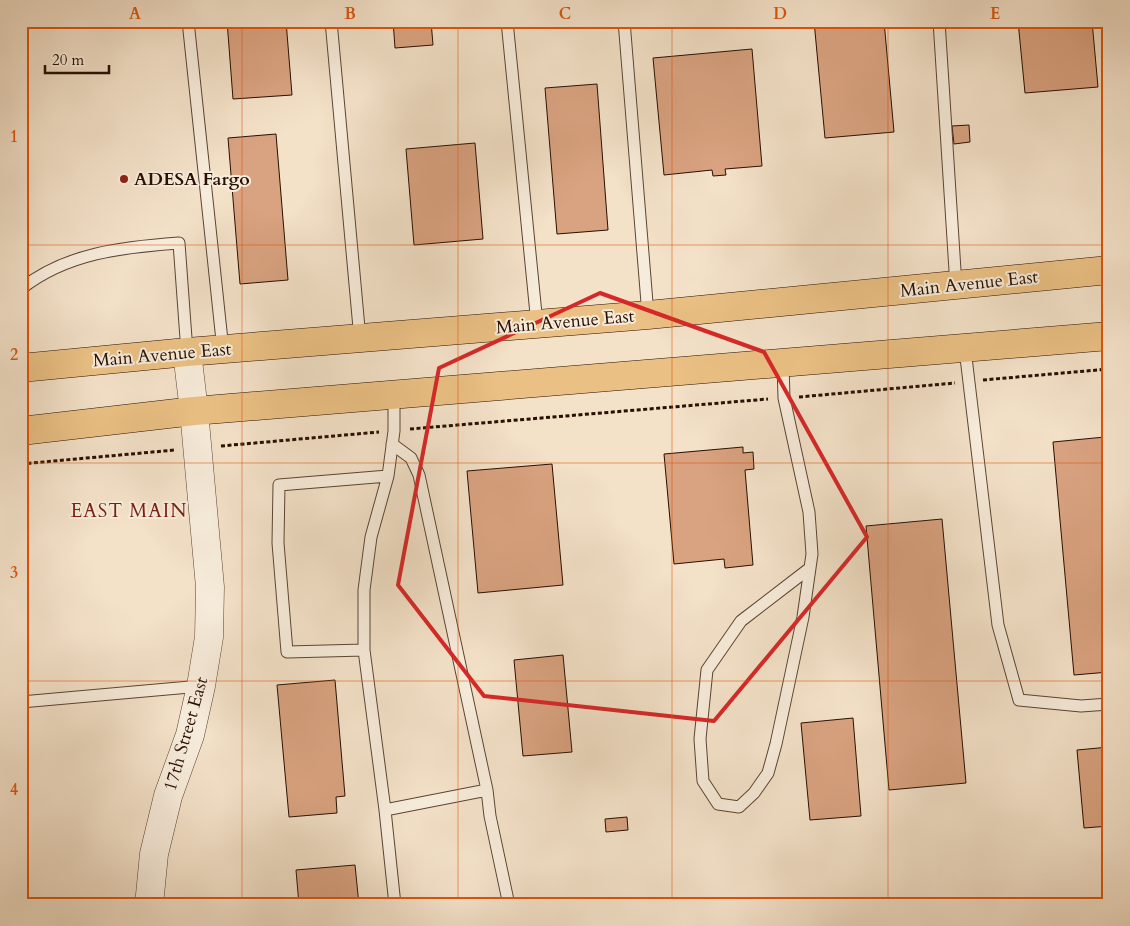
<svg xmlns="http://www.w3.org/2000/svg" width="1130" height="926" font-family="Cardo,serif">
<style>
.building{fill:#d9a280;stroke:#280f02}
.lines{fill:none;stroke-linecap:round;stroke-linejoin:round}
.service-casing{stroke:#5b4434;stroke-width:13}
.tertiary-casing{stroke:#5b4434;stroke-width:29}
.primary-casing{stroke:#280f02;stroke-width:29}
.path{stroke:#280f02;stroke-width:3;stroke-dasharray:4 2.5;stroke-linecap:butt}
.service{stroke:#f7ecdb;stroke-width:11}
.tertiary{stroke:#f7ecdb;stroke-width:28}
.primary{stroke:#eac084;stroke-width:28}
.marked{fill:none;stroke:#d62828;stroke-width:4;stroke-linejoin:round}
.grid{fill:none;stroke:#de550c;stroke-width:1;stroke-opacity:0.55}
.poi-dot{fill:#8f2418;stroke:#f7ecdb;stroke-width:2}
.labels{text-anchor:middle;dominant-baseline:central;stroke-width:4;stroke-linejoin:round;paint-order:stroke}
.poi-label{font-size:18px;font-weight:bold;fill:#280f02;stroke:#f7ecdb;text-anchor:start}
.street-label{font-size:18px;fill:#280f02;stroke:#f7ecdb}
.neighbourhood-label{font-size:19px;letter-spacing:1px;fill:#7a1f14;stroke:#f7ecdb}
.neatline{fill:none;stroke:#de550c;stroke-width:2}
.grid-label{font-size:16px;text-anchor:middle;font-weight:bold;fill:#de550c}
</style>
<rect width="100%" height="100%" fill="#f3e1c8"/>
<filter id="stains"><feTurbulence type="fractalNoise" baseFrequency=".004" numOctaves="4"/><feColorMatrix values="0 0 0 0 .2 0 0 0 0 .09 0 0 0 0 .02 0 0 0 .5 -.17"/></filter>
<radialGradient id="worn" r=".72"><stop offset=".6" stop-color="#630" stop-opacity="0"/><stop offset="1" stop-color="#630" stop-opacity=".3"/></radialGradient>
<!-- building -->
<path class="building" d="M227,21H286L292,95L233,99Z
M393,21H431L433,45L395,48Z
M814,21H884L894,132L825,138Z
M1018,21H1092L1098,87L1025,93Z
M752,49L762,166L725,169L726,175L713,176L712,170L664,175L653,58Z
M597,84L608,230L557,234L545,88Z
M969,125L970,142L954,144L952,126Z
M276,134L288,280L240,284L228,138Z
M475,143L483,239L414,245L406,149Z
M1109,420V672L1074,675L1053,442L1105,437L1104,421Z
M743,447V453L753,452L754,469L745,470L753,565L725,568L724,559L674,564L664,454Z
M552,464L563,585L478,593L467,471Z
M942,519L966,783L889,790L866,526Z
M563,655L572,752L523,756L514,660Z
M335,680L345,796L336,797L337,813L289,817L277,685Z
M853,718L861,816L810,820L801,723Z
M1109,747V826L1084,828L1077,750Z
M627,817L628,830L606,832L605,819Z
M355,865L359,905H299L296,870Z"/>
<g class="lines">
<defs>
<path id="service" d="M188,21L223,350
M331,21L360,339
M507,21L537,324
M624,21L648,315
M939,21L956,286
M21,289C66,253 123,247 179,243L187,352
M965,349L998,625L1019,700L1081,706L1109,704
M783,364L784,398L809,512L812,554L803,617L776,744L768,773L754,793L739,807L718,804L703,781L700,739L707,670L741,621L810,568
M394,395V431L388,476L371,537L364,590V650L385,810L395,905
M364,650L287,652L278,543L279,485L388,476
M21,702L201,686
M487,790L490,816L509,905
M385,810L487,790L419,475L411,458L392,444"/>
<path id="tertiary" d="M149,905L154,854L168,796L190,735L201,686L209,637L210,587L194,411L187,352"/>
<path id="primary" d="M21,368L187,352L648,315L1109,270
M21,431L194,411L1109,336"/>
</defs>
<!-- service casing -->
<use href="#service" class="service-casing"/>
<!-- tertiary casing -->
<use href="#tertiary" class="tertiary-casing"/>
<!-- primary casing -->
<use href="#primary" class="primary-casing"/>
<!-- path -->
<path class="path" d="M983,380L1109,369
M799,397L955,383
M410,429L768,399
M221,446L379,432
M21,464L175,450"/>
<!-- service -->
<use href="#service" class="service"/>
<!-- tertiary -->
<use href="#tertiary" class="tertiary"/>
<!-- primary -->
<use href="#primary" class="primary"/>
</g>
<!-- marked area -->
<path class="marked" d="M600,293L764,352L867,537L714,721L484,696L398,585L439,368Z"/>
<!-- grid -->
<path class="grid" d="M242,21V905M458,21V905M672,21V905M888,21V905M21,245H1109M21,463H1109M21,681H1109"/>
<!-- markers -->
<circle class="poi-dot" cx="124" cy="179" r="5"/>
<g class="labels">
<!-- poi labels -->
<g class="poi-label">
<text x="134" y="179">ADESA Fargo</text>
</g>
<!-- street labels -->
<g class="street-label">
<text transform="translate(969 284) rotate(-6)">Main Avenue East</text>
<text transform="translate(565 322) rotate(-5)">Main Avenue East</text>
<text transform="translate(162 355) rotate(-5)">Main Avenue East</text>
<text transform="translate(186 734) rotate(-74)">17th Street East</text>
</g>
<!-- neighbourhood labels -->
<g class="neighbourhood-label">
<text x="129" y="511">EAST MAIN</text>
</g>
</g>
<!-- margin -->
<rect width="1130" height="926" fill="none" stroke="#f3e1c8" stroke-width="55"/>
<!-- scale -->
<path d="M45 65v8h64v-8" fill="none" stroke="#280f02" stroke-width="2.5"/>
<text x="52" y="65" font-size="15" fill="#280f02" stroke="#f7ecdb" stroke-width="4" paint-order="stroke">20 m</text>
<rect x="28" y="28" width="1074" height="870" class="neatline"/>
<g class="grid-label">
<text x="135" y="19">A</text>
<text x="350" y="19">B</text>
<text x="565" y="19">C</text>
<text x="780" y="19">D</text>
<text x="995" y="19">E</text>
<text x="14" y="142">1</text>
<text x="14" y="360">2</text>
<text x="14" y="578">3</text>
<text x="14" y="795">4</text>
</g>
<rect width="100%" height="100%" filter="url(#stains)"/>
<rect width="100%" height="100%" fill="url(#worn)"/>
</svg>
